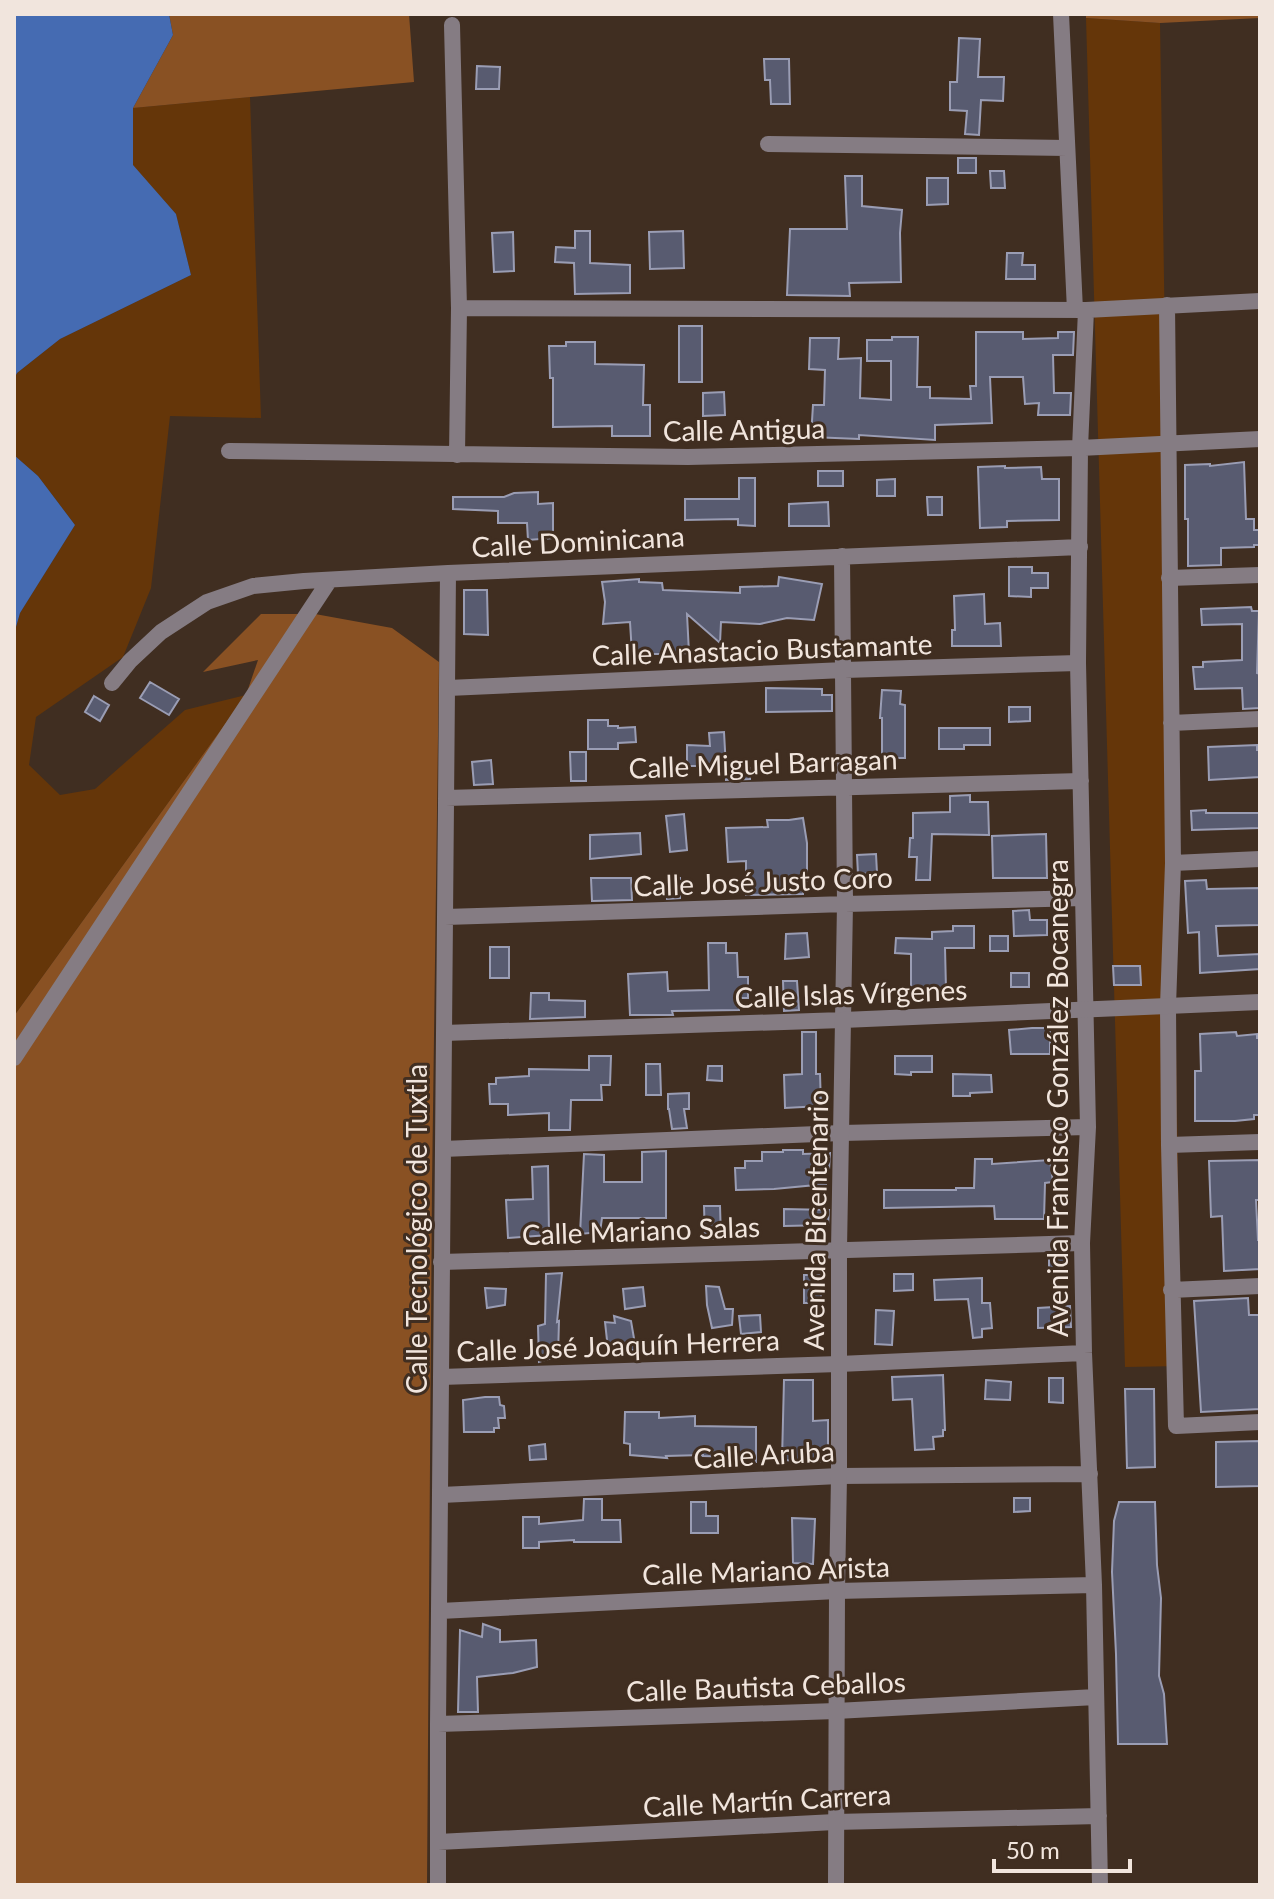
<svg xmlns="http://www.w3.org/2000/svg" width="1274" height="1899" font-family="Lato,sans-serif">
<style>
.green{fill:#653609}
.forest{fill:#895123}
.water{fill:#456bb2}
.building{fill:#585b70;stroke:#9a9db4;stroke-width:2}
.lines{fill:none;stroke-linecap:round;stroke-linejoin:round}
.minor{stroke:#857c83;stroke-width:16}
.tertiary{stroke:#857c83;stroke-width:16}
.labels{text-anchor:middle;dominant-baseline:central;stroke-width:6;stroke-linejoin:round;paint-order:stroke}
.street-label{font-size:28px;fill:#f1e5dd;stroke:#402e21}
</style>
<rect width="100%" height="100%" fill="#402e21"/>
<!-- green -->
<path class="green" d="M1086,18L1160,23L1181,1366L1125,1367Z
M250,97L261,418L170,416L151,588L123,657L36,717L29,765L60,795L95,789L185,710L246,695L14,1016V634L20,613L75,525L38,476L14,455V379L17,373L60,339L191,275L176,214L133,166V108Z"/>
<!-- forest -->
<path class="forest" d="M169,14H409L414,82L133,108L173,35Z
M1086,14H1260V18L1160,23L1086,18Z
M261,614H315L392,628L439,662L432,1186L427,1885H14V1016L246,695L258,660L203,672Z"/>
<!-- water -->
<path class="water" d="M14,14H169L173,35L133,108V165L176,214L191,275L60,339L17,373L14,379Z
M14,455L38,476L75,525L20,613L14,634Z"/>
<!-- building -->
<path class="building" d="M959,38L980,39L978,77H1004L1003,101L981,100L979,135L965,134L967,111L950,110V82H957Z
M764,59H789L790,104H771L770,80H765Z
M477,66L500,67L499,89H476Z
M958,158H976V173H958Z
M990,171H1004L1005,188H991Z
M845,176H862V206L902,210L900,233L901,282L849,283L850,296L787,295L790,229H847Z
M927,178H948V204L927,205Z
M575,231H590V263L630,265V293L575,294L574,263L555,262L556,247L575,248Z
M683,231L684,268L650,269L649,232Z
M513,232L514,271L494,272L492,233Z
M1007,253H1023L1022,265H1035V279H1006Z
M679,326H702V382H679Z
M976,332H1023V339L1058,338V332H1074L1073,355H1053L1054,393H1071L1070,415H1038L1039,403L1025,404L1023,377H990L992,423L935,425V440L859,435V439L811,437L813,405H824L825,370L809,369L810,338H839L838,359L861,358L860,398L891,400V361H867V340H892V337H918L917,387H930V398L971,399L970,386H976Z
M566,342H595V364L644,365L643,405H650V436H612V426L553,427V378H550L549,346H566Z
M724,392L725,415L703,416V393Z
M1244,462L1246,519H1254V530H1260V545H1254V547L1221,548V565L1188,566V519H1185V465L1210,464V466Z
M1005,466V468L1041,467L1042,479H1059V520L1007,521V527L980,528L978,467Z
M818,471H843V486H818Z
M739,478H755V526L738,525V519L685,520V499H739Z
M895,479V496H877V480Z
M538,492V504L553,503V538L528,540L527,523H498V511L453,509V497H504L514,493Z
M927,497H942V515H928Z
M828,502L829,526H789V504Z
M1009,567H1032V573H1048V588H1031V597L1009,596Z
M779,577L822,584L814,620L787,618L760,624L721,622L720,643L687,614L689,653L672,654H632L630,622L603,624L605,602L602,582L639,579V582L662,583L663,590L740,593V587L778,586Z
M464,590H487L488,635L464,634Z
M984,594L985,624L1000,623L1001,646H952V630H955L954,596Z
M1251,607L1252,611H1259L1257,673L1260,674V708L1243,709L1242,688L1195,689L1193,667H1203V662L1242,660V624L1202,625L1201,609Z
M150,682L179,699L169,715L140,698Z
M766,688L822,689V695H832V711L766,712Z
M882,690L901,691L900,704L905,705V758H882V718H880Z
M94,696L109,705L100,721L85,712Z
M1009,707H1030V721L1009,722Z
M588,720H608V726H618V728L635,727L636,742L618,743V749H588Z
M939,728H990V745H964V749H939Z
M724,732L726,768L710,769V766H687V745L710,746L709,733Z
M1257,745V750H1260V777L1209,780L1208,747Z
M570,752H586V781H571Z
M491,760L493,784L474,785L472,762Z
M726,768H750V779L726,780Z
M970,795V802H988L989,835L932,834L930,880H916L917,857H909L910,838H913V813L950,812V796Z
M1206,810V813H1260V828L1192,830L1191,811Z
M684,814L687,850L670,852L666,816Z
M803,818L807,843V885L803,889V894L746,895V861L728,862L726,828L768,827L767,820H789Z
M640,833L641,854L590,859V835Z
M1046,834L1047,878H993L992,836Z
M876,854L877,873L858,874L857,855Z
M591,878H631L632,900L592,901Z
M666,878H680V898L667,899Z
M1206,880L1207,889L1260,888V925L1216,926L1218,956L1260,954V969L1200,973L1199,932L1188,933L1185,881Z
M1029,910L1030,920H1047V935L1014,936L1013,911Z
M953,926H974V948H945L946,989L911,990V954L895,953L896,938L932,939V932L953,931Z
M807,933L809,957L785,959L786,934Z
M990,936H1008V951H990Z
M708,943H726V953H737L738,977H748V998H739V1010L672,1011L673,1015H630L628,974L667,972L668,991L709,990Z
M490,947H509V978H490Z
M1113,966H1140L1141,985H1114Z
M1011,973H1029V987H1011Z
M783,981H797L799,1010L784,1011Z
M531,993H549V1000L585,1001V1017L530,1019Z
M1032,1028H1050V1054H1011L1009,1030Z
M802,1032H816V1074H820L821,1106L785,1108L784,1075L802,1074Z
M1236,1032L1237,1036L1257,1034V1038H1260V1115H1254V1119L1235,1121H1195V1071H1201L1200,1034Z
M589,1056H611L610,1085H601L602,1100H571L570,1130H549V1113L508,1115V1104H490L489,1084H496V1078L529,1076V1069L589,1070Z
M895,1056H932V1072H911V1075L895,1074Z
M646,1064H660L661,1095H646Z
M708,1066H722V1081L707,1080Z
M953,1074L991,1075L992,1092L970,1093V1096H953Z
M689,1093V1109H684L687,1128L672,1129L669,1109H668V1094Z
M783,1150H803V1154L830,1153L829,1170H825L826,1184L774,1189L736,1190L735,1168H745V1161H762V1152H783Z
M666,1151V1218H602L600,1232L580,1234L584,1154L604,1155V1182H642V1152Z
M975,1159H992V1164L1050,1160L1053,1182L1045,1183L1044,1219H995L994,1206L884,1208V1190H956V1188H974Z
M1260,1160V1200H1256L1258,1240H1260V1269L1224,1271L1222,1216L1211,1217L1209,1161Z
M548,1166L549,1235L508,1238L506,1200L533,1199L532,1167Z
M704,1206H720L721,1238L705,1239Z
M784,1209L829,1210L828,1225L784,1226Z
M1049,1255H1067V1269H1049Z
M562,1273L557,1322L559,1321L558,1356L539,1362L538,1326L545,1324L546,1274Z
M894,1274H913V1290L894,1291Z
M804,1275H821V1303H804Z
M982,1278V1303H990L992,1328L982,1329V1337L973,1338L968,1299L935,1300L934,1280Z
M706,1286L719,1287L725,1309H733L732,1325L712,1328L707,1305Z
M643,1287L645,1306L625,1309L623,1289Z
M485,1288L506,1289L505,1305L487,1308Z
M1248,1298L1249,1315H1260V1409L1201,1412L1194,1301Z
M1070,1306L1071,1327L1038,1328V1308Z
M876,1310L894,1311L892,1345L875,1344Z
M760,1315L761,1332L741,1334L739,1316Z
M614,1316L631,1321L636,1350L608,1349L605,1322L615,1323Z
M943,1375L945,1430H943V1436L933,1437L934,1449L915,1450L912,1399L893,1400L892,1377Z
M1049,1378H1063V1403L1049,1402Z
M784,1380H813V1421L828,1420V1462L782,1460Z
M986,1380L1011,1382L1010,1400L985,1399Z
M1125,1389H1154L1155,1467L1127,1468Z
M485,1397H499L500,1405L504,1406L505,1418H498L499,1428H494V1432H464L463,1400Z
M625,1412H659V1418L695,1416V1426L756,1427V1462H741V1457L703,1456V1455L666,1456L667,1458L630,1455V1444L624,1443Z
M1260,1441V1486L1216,1487V1442Z
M545,1444L546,1459L530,1460L529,1446Z
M1014,1498H1030V1511L1014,1512Z
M584,1499H602V1520H620L621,1542H574V1540L539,1542V1548H523V1517H539V1524L583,1520Z
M691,1502H706V1516H718V1533H691Z
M1119,1502H1155L1157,1565L1161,1598L1159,1676L1164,1694L1167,1744H1118L1116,1654L1112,1572L1114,1521Z
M792,1518L815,1519L813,1564L793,1563Z
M483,1624L500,1630V1642L536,1640L537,1667L513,1673L477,1677L478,1712H458L460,1630L482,1637Z"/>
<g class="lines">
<!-- minor -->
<path class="minor" d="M1061,14L1075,310
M452,25L459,308L457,455
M768,144L1067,148
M1167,305L1173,863L1168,1006L1169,1145L1176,1426L1260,1422
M459,308L1086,310L1260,301
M1086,310L1080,448L1078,663L1088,1127L1082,1243L1084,1353L1094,1585L1100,1885
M229,451L688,457L1080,448L1260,439
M1169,578L1260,575
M112,683L130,661L161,632L207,602L253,586L304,581L448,573L1080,547
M448,688L844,670L1078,663
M1171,723L1260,719
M446,798L1081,781
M1173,863L1260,859
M445,917L845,904L1083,898
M444,1033L843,1020L845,904L842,556
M14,1058L329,581
M1169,1145L1260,1142
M443,1149L842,1133L1088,1127
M441,1262L1082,1243
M1171,1290L1260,1286
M441,1377L839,1364L1084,1353
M441,1495L839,1476L1090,1474
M440,1611L837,1591L1094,1585
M438,1724L836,1711L1096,1697
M438,1842L835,1822L1099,1816
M438,1885V1724L448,573"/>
<!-- tertiary -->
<path class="tertiary" d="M836,1885L837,1591L839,1476V1249L843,1020L1260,1002"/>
</g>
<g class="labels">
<!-- street labels -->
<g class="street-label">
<text transform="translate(744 429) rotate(-1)">Calle Antigua</text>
<text transform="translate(578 541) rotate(-3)">Calle Dominicana</text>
<text transform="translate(762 649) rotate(-2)">Calle Anastacio Bustamante</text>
<text transform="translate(763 763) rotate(-2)">Calle Miguel Barragan</text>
<text transform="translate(763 881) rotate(-2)">Calle José Justo Coro</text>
<text transform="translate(851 993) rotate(-2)">Calle Islas Vírgenes</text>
<text transform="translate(1057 1098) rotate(-90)">Avenida Francisco González Bocanegra</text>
<text transform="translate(815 1220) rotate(-89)">Avenida Bicentenario</text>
<text transform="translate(416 1229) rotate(-90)">Calle Tecnológico de Tuxtla</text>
<text transform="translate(641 1230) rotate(-2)">Calle Mariano Salas</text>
<text transform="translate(618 1345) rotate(-2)">Calle José Joaquín Herrera</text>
<text transform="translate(764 1454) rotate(-3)">Calle Aruba</text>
<text transform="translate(766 1570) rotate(-2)">Calle Mariano Arista</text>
<text transform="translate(766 1686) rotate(-2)">Calle Bautista Ceballos</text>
<text transform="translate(767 1800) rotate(-3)">Calle Martín Carrera</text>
</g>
</g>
<!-- border -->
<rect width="1274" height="1899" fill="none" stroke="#f1e5dd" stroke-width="32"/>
<!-- scale -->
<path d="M994 1859v12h136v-12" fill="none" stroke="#f1e5dd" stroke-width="4"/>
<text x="1006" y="1859" font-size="24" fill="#f1e5dd" stroke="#402e21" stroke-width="6" paint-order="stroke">50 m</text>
</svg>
